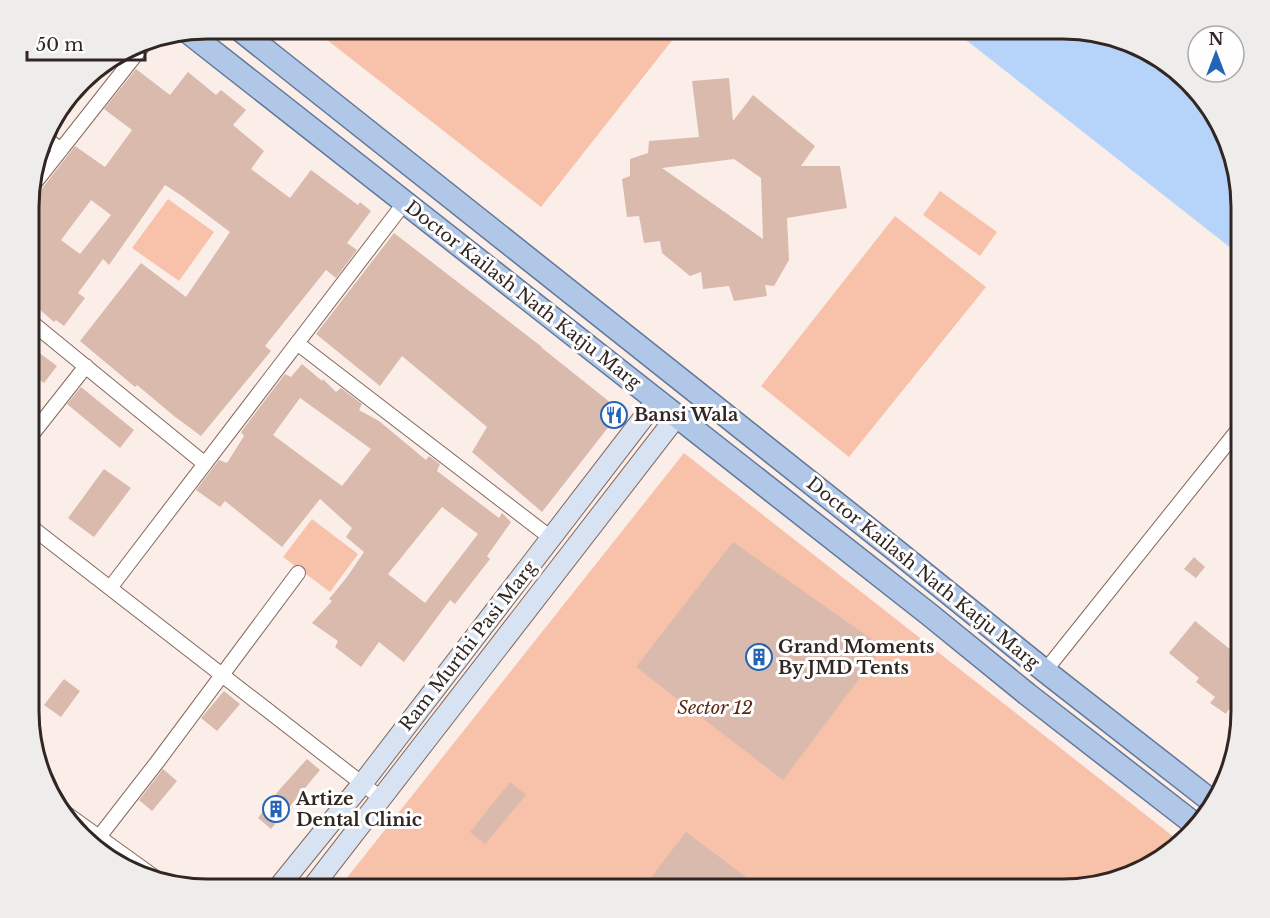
<svg xmlns="http://www.w3.org/2000/svg" width="1270" height="918" font-family="'Libre Baskerville',serif">
<style>
.green{fill:#f8c1aa}
.water{fill:#b6d3fa}
.building{fill:#d9baad;fill-rule:evenodd}
.lines{fill:none;stroke-linecap:round;stroke-linejoin:round}
.street-casing{stroke:#84685c;stroke-width:16}
.secondary-casing{stroke:#84685c;stroke-width:22}
.primary-casing{stroke:#617798;stroke-width:25}
.street{stroke:#fff;stroke-width:14}
.secondary{stroke:#d7e3f3;stroke-width:20}
.primary{stroke:#b0c7e8;stroke-width:22}
.labels{text-anchor:middle;dominant-baseline:central;stroke-width:6;stroke-linejoin:round;paint-order:stroke}
.street-label{font-size:18px;fill:#322622;stroke:#fefefe}
.poi-label{font-size:18px;font-weight:bold;fill:#322622;stroke:#fefefe;text-anchor:start}
.park-label{font-size:18px;font-style:italic;fill:#5b2912;stroke:#fefefe}
.rim{fill:none;stroke:#322622;stroke-width:3}
</style>
<rect width="100%" height="100%" fill="#fbeee9"/>
<!-- green -->
<path class="green" d="M313,29H681L541,207Z
M940,191L997,232L980,256L923,215Z
M168,199L214,232L179,281L132,248Z
M895,216L986,287L849,457L761,386Z
M684,453L1179,841L1142,871L1063,889H338Z
M312,519L358,554L330,592L283,557Z"/>
<!-- water -->
<path class="water" d="M952,29H1074L1121,38L1155,57L1181,77L1223,128L1241,196V256Z"/>
<!-- building -->
<path class="building" d="M136,69L170,95L188,72L216,95L221,90L246,110L233,125L264,151L251,169L290,198L311,170L358,205L360,202L371,211L347,243L357,250L336,278L326,270L265,346L271,351L201,436L174,416L137,385L135,387L80,341L141,263L186,297L230,232L182,196L165,185L109,265L103,259L78,293L85,298L64,326L56,320L54,322L30,301V199L37,195L75,146L105,167L132,130L104,109ZM91,200L111,215L80,254L61,240Z
M729,78L733,121L753,95L815,146L801,166H840L847,208L787,218L789,260L774,286L765,285L767,296L734,301L729,286L703,289L701,272L690,276L662,253L660,241L644,243L639,216L627,217L622,179L630,176V159L648,153L649,141L699,137L692,81ZM734,159L761,178L763,239L662,168Z
M394,233L542,347V348L621,411L542,512L472,452L487,427L402,356L380,386L316,334Z
M30,346L57,366L44,383L30,373Z
M302,364L322,381L323,379L336,392L341,388L362,404L359,410L379,421L426,460L429,456L440,464L437,471L499,518L502,513L511,522L487,556L490,559L455,604L450,600L404,662L379,642L361,667L335,647L338,641L312,623L332,601L329,599L347,577L364,552L346,537L352,528L320,499L282,547L225,501L220,507L196,490L219,460L227,463L244,436L241,432L285,374L291,377ZM300,398L371,449L342,486L273,435ZM442,507L478,534L425,603L388,574Z
M81,387L134,430L120,448L67,404Z
M104,469L131,488L94,537L68,518Z
M733,542L883,647L783,780L636,667Z
M1194,557L1205,567L1196,578L1184,569Z
M1195,621L1231,650L1241,637V718L1229,709L1226,714L1210,703L1215,697L1196,682L1199,678L1169,653Z
M64,679L80,691L61,717L44,705Z
M224,691L240,704L217,731L201,718Z
M307,759L320,770L271,829L258,818L280,789Z
M163,769L177,781L152,811L139,800Z
M510,782L526,795L485,844L470,832Z
M686,832L762,889H642Z"/>
<g class="lines">
<defs>
<path id="street" d="M45,138L61,150
M30,189L149,38
M30,321L205,464
M297,343L551,538
M30,437L86,366
M30,526L382,799
M110,588L405,202
M1045,671L1241,426
M60,809L160,881
M92,846L158,761L298,573"/>
<path id="secondary" d="M277,889L362,784L657,400
M311,889L677,416"/>
<path id="primary" d="M239,29L899,553L1045,671L1214,803
M188,32L930,615L1027,694L1197,826"/>
</defs>
<!-- street casing -->
<use href="#street" class="street-casing"/>
<!-- secondary casing -->
<use href="#secondary" class="secondary-casing"/>
<!-- primary casing -->
<use href="#primary" class="primary-casing"/>
<!-- street -->
<use href="#street" class="street"/>
<!-- secondary -->
<use href="#secondary" class="secondary"/>
<!-- primary -->
<use href="#primary" class="primary"/>
</g>
<!-- icons -->
<defs>
<symbol id="restaurant-ring" viewBox="-11 -11 22 22"><circle r="9.5" fill="#fefefe" stroke="#2463b5" stroke-width="1.5"/><path d="M-5-6h1v4h1v-4h1v4h1v-4h1v5L-1.5 .5V6h-2V.5L-5-1ZM5-6V6H3V1.5H1.5Q1.5-4 5-6Z" fill="#2463b5"/></symbol>
<symbol id="building-ring" viewBox="-11 -11 22 22"><circle r="9.5" fill="#fefefe" stroke="#2463b5" stroke-width="1.5"/><path d="M-4-6H4V6H1V3H-1V6H-4ZM-2.5-4.3h1.7v1.8h-1.7ZM.8-4.3h1.7v1.8H.8ZM-2.5-1h1.7V.8h-1.7ZM.8-1h1.7V.8H.8Z" fill="#2463b5"/></symbol>
</defs>
<g fill-rule="evenodd">
<use href="#restaurant-ring" x="599" y="400" width="30" height="30"/>
<use href="#building-ring" x="744" y="642" width="30" height="30"/>
<use href="#building-ring" x="261" y="794" width="30" height="30"/>
</g>
<g class="labels">
<!-- street labels -->
<g class="street-label">
<text transform="translate(523 295) rotate(38)">Doctor Kailash Nath Katju Marg</text>
<text transform="translate(923 573) rotate(39)">Doctor Kailash Nath Katju Marg</text>
<text transform="translate(468 646) rotate(-52)">Ram Murthi Pasi Marg</text>
</g>
<!-- poi labels -->
<g class="poi-label">
<text x="634" y="415">Bansi Wala</text>
<text x="778" y="647">Grand Moments<tspan x="778" dy="21">By JMD Tents</tspan></text>
<text x="296" y="799">Artize<tspan x="296" dy="21">Dental Clinic</tspan></text>
</g>
<!-- park labels -->
<g class="park-label">
<text x="715" y="708">Sector 12</text>
</g>
</g>
<!-- crop -->
<path d="M0 0H1270V918H0ZM207 39H1063A168 168 0 0 1 1231 207V711A168 168 0 0 1 1063 879H207A168 168 0 0 1 39 711V207A168 168 0 0 1 207 39Z" fill="#eeedec" fill-rule="evenodd"/>
<path class="rim" d="M207 39H1063A168 168 0 0 1 1231 207V711A168 168 0 0 1 1063 879H207A168 168 0 0 1 39 711V207A168 168 0 0 1 207 39Z"/>
<!-- north arrow -->
<g transform="translate(1216 54)"><circle r="28" fill="#fefefe" stroke="#aca8a6" stroke-width="1.5"/>
<path d="M0-4.5L10 22L0 15L-10 22Z" fill="#2463b5"/>
<text y="-9" font-size="16" font-weight="bold" text-anchor="middle" fill="#322622">N</text>
</g>
<!-- scale -->
<path d="M27 51v9h118v-9" fill="none" stroke="#322622" stroke-width="3"/>
<text x="36" y="51" font-size="18" fill="#322622" stroke="#fefefe" stroke-width="4.5" paint-order="stroke">50 m</text>
</svg>
